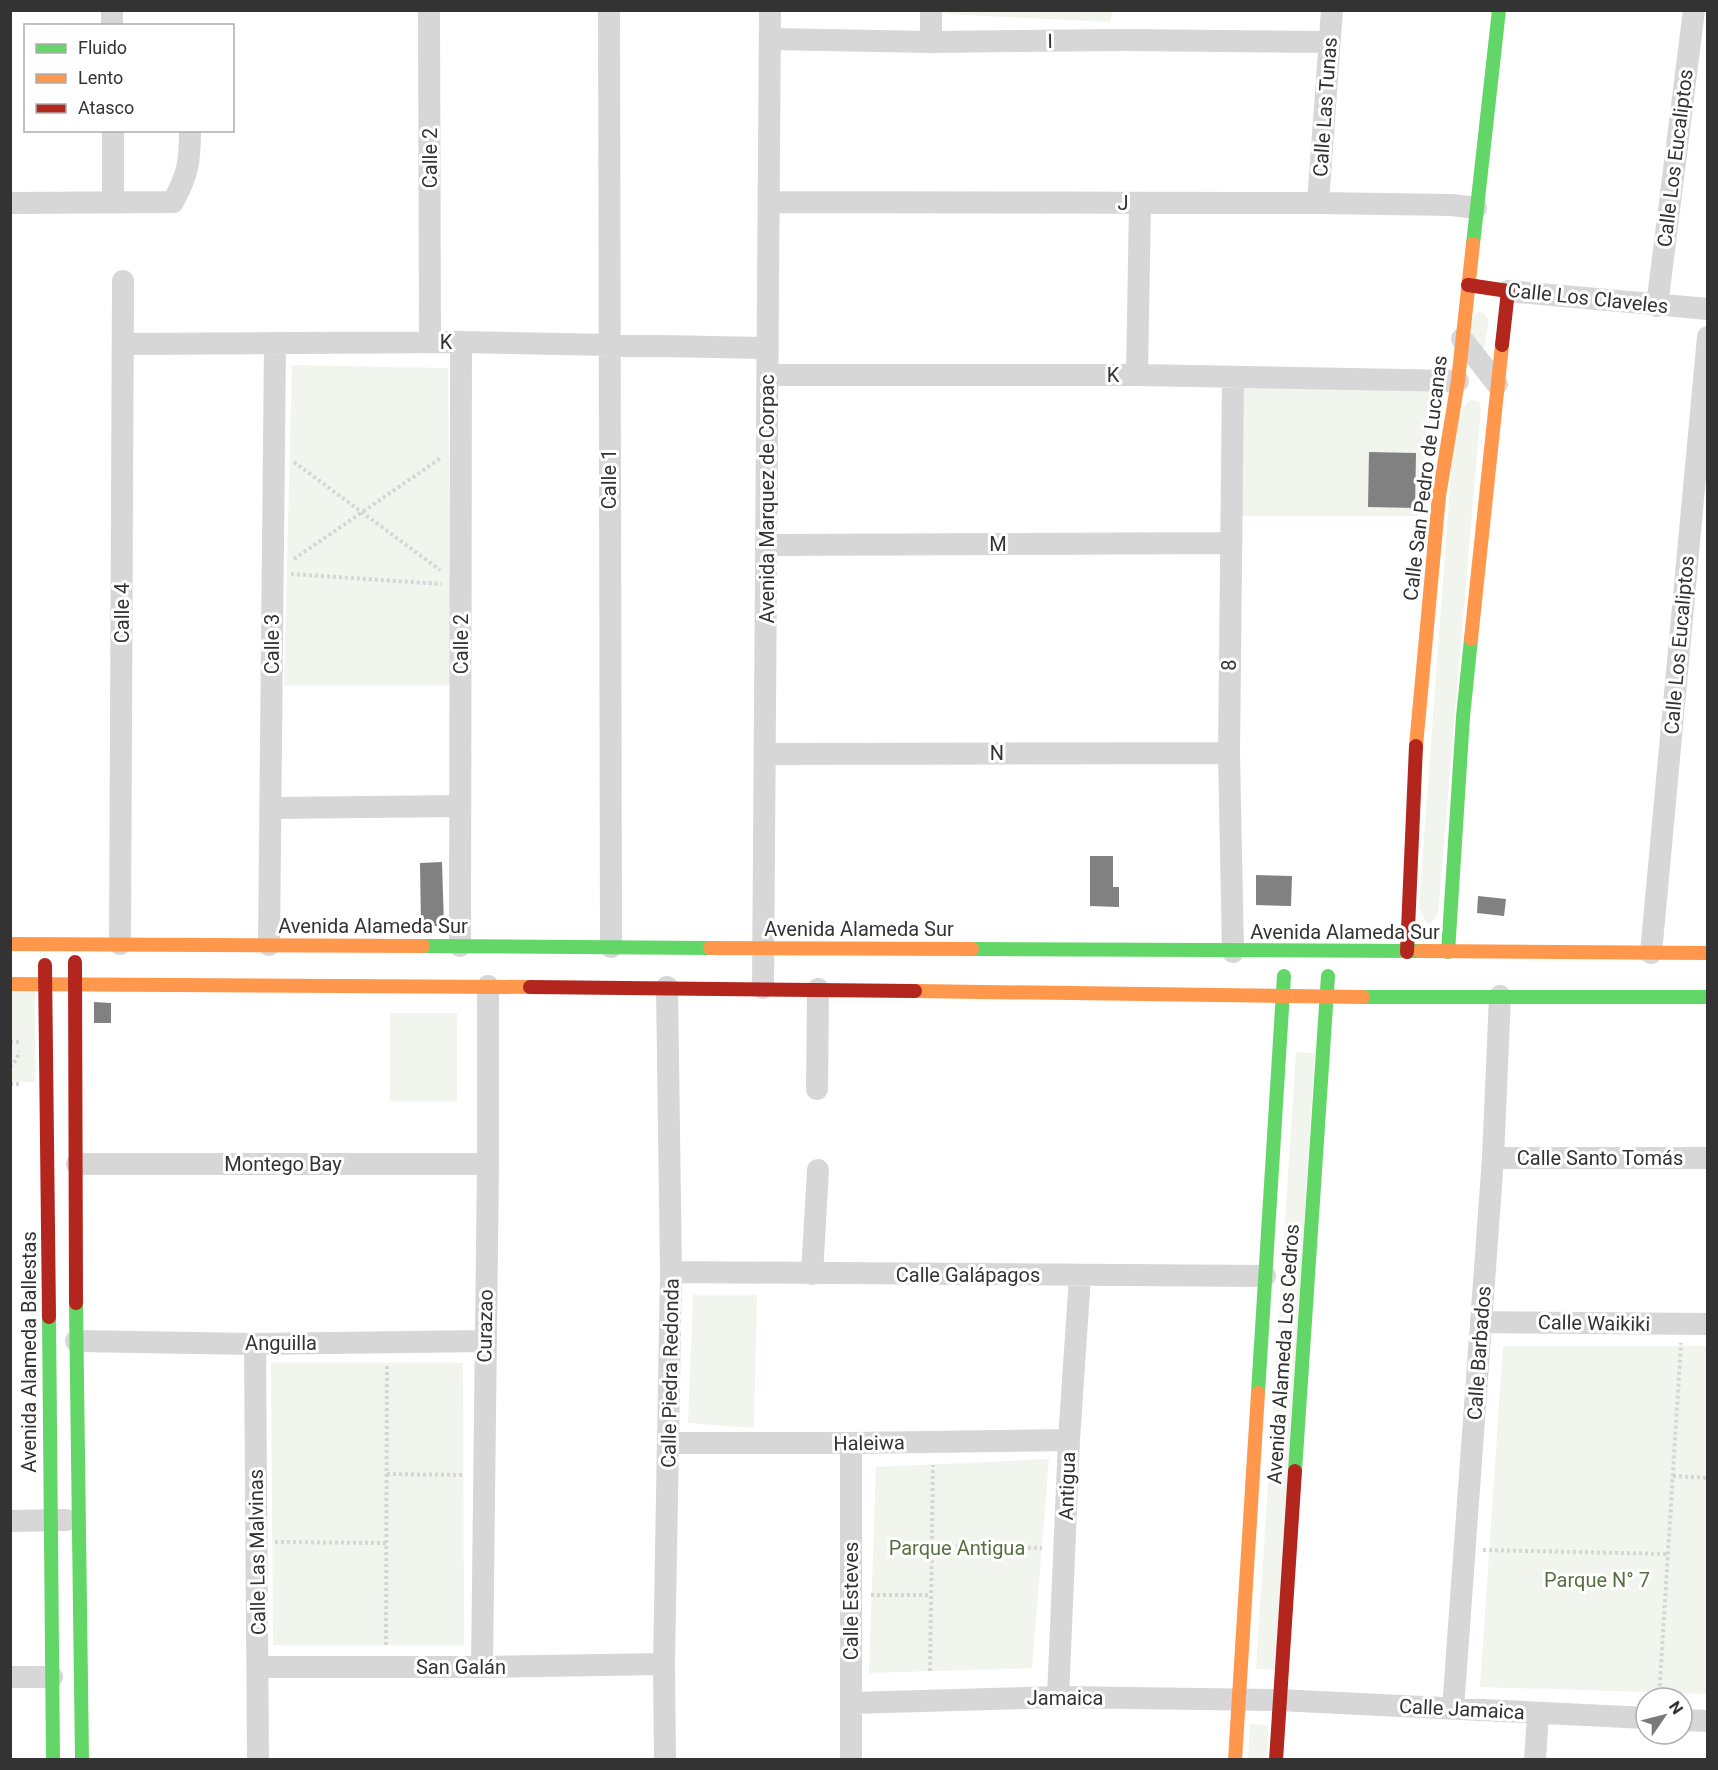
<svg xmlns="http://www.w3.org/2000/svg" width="1718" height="1770" font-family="Roboto,sans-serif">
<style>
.green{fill:#f1f5ed}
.building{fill:#818181}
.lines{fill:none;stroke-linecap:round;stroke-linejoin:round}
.path{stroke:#d6d6d6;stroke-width:4;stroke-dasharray:3 3;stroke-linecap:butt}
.street{stroke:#d7d7d7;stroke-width:22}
.fast{stroke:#63d668;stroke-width:14}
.slow{stroke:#ff974d;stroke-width:14}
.jam{stroke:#b3261e;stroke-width:14}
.labels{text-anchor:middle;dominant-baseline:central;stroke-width:6;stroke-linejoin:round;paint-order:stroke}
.street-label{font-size:20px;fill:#333;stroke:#fff}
.park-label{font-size:20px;fill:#56703f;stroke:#fff}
</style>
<rect width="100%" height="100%" fill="#fff"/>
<!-- green -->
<path class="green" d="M945,10H1112V11L1110,22L945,14Z
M1479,312L1484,313L1489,322L1481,361L1468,320Z
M292,365L448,368L451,685H284Z
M1240,387L1434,391L1418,516H1238Z
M1470,400L1478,401L1481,407L1438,914L1430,924L1426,923L1419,907L1455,418Z
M11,991H35V1082H11Z
M390,1013H457V1101H390Z
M1296,1052L1315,1053L1275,1670L1256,1669Z
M693,1295H757L754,1428L688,1423Z
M1503,1346H1707V1694L1480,1687Z
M271,1363H463L464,1645H273Z
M1049,1459L1032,1668L869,1673L876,1467Z
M1250,1724L1268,1725L1267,1759L1248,1760Z"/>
<!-- building -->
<path class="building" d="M1369,452L1416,453L1415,508L1368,507Z
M1090,856H1113V887H1119V907L1090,906Z
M442,862L444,926H421L420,863Z
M1256,875L1292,876L1291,906L1256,905Z
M1478,896L1506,899L1504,916L1477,913Z
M94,1002L111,1003V1023H94Z"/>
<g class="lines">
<!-- path -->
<path class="path" d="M294,462L440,570
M294,559L441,458
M291,574L442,584
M10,1042H21
M10,1067L17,1059L19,1051
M10,1084H22
M387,1474L464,1475
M1673,1476L1708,1478
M275,1542L387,1543
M932,1545L1042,1548
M1483,1550L1668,1554
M871,1595H931
M386,1645L387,1363
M930,1671L933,1465
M1659,1698L1681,1343"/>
<!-- street -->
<path class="street" d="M112,10V26
M429,10L430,342
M609,10L611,947
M770,39L931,42L1123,40L1329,42
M931,42V10
M113,130V202
M769,202L1318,203L1452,205L1476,208
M10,203L173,202C188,174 190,162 190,130
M1318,203L1332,10
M1508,291L1708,309
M1657,306L1694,10
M1462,339L1497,384
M123,344L461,342L768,348
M768,375H1137L1458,381
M1137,375L1140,203
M1233,377L1229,753L1233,952
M766,545L1230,543
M765,754L1229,753
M271,808L460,806
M120,944L123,281
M269,945L275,343
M460,946L461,342
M1651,953L1708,337
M763,988L770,10
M817,1089L818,989
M1493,1158H1708
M77,1164H488
M671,1272L1265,1276
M812,1274L818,1170
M1481,1322L1708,1324
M76,1341L255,1344L485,1341
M255,1344L258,1760
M669,1443H851L1069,1440
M851,1443V1760
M10,1521L66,1520
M258,1667H482L664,1664
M482,1667L488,1164V986
M10,1677H52
M1058,1697L1069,1440L1080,1276
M851,1703L1058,1697L1279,1700L1646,1718
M1453,1709L1493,1158L1500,996
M1682,1720L1708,1721
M665,1760L664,1664L671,1272L667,987
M1535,1760L1538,1713"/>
<!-- fast -->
<path class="fast" d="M1473,244L1499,10
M423,946L710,948
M972,949L1420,951
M1448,952L1463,717L1471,639
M1363,997H1708
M76,1303L82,1760
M49,1317L53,1760
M1258,1393L1284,976
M1295,1471L1328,976"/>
<!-- slow -->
<path class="slow" d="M1471,639L1502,345
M1416,746L1439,496L1458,381L1473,244
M10,944L423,946
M710,948L972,949
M1420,951L1708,953
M10,984L530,987
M915,991L1363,997
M1235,1760L1258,1393"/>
<!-- jam -->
<path class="jam" d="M1468,285L1508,291L1502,345
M1407,952L1416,746
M75,962L76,1303
M45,965L49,1317
M530,987L915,991
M1276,1760L1295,1471"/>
</g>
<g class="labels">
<!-- street labels -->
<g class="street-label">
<text transform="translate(1050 41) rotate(-1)">I</text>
<text transform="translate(1325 107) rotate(-86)">Calle Las Tunas</text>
<text transform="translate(430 158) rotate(-90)">Calle 2</text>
<text transform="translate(1675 158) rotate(-83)">Calle Los Eucaliptos</text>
<text x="1123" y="203">J</text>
<text transform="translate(1588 298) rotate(6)">Calle Los Claveles</text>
<text x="446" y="342">K</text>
<text x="1113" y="375">K</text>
<text transform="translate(1425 478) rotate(-83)">Calle San Pedro de Lucanas</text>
<text transform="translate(609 479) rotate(-90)">Calle 1</text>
<text transform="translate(767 499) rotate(-90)">Avenida Marquez de Corpac</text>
<text x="998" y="544">M</text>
<text transform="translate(122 613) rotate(-90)">Calle 4</text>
<text transform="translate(272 644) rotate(-90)">Calle 3</text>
<text transform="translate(461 644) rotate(-90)">Calle 2</text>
<text transform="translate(1679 645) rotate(-85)">Calle Los Eucaliptos</text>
<text transform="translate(1229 665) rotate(-90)">8</text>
<text x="997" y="753">N</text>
<text x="373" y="926">Avenida Alameda Sur</text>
<text x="859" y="929">Avenida Alameda Sur</text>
<text x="1345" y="932">Avenida Alameda Sur</text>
<text x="1600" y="1158">Calle Santo Tomás</text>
<text x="283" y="1164">Montego Bay</text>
<text x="968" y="1275">Calle Galápagos</text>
<text transform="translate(1594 1323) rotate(1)">Calle Waikiki</text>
<text transform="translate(485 1326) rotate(-89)">Curazao</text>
<text x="281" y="1343">Anguilla</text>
<text transform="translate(29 1352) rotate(-90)">Avenida Alameda Ballestas</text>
<text transform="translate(1479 1353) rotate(-86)">Calle Barbados</text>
<text transform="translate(1283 1354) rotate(-86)">Avenida Alameda Los Cedros</text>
<text transform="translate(670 1373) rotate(-89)">Calle Piedra Redonda</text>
<text transform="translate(869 1443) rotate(-1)">Haleiwa</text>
<text transform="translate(1067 1486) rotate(-88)">Antigua</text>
<text transform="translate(257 1552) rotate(-91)">Calle Las Malvinas</text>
<text transform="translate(851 1601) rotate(-90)">Calle Esteves</text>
<text x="461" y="1667">San Galán</text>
<text x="1065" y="1698">Jamaica</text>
<text transform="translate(1462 1709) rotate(3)">Calle Jamaica</text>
</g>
<!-- park labels -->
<g class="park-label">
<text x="957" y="1548">Parque Antigua</text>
<text x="1597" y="1580">Parque N° 7</text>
</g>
</g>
<!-- border -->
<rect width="1718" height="1770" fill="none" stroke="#333333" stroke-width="24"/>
<!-- legend -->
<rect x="24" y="24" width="210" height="108" fill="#ffffff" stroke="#adadad" stroke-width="1.5"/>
<rect x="36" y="44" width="30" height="9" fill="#63d668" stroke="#adadad" stroke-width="1.5"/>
<text x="78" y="54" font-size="18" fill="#333333">Fluido</text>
<rect x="36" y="74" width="30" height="9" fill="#ff974d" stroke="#adadad" stroke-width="1.5"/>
<text x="78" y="84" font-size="18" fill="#333333">Lento</text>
<rect x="36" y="104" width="30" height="9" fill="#b3261e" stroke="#adadad" stroke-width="1.5"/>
<text x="78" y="114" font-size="18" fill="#333333">Atasco</text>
<!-- north arrow -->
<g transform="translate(1664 1716) rotate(55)"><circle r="28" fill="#ffffff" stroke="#adadad" stroke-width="1.5"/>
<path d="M0-4.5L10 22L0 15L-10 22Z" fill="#7a7a7a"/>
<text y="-9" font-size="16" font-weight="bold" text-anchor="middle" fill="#333333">N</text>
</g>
</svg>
